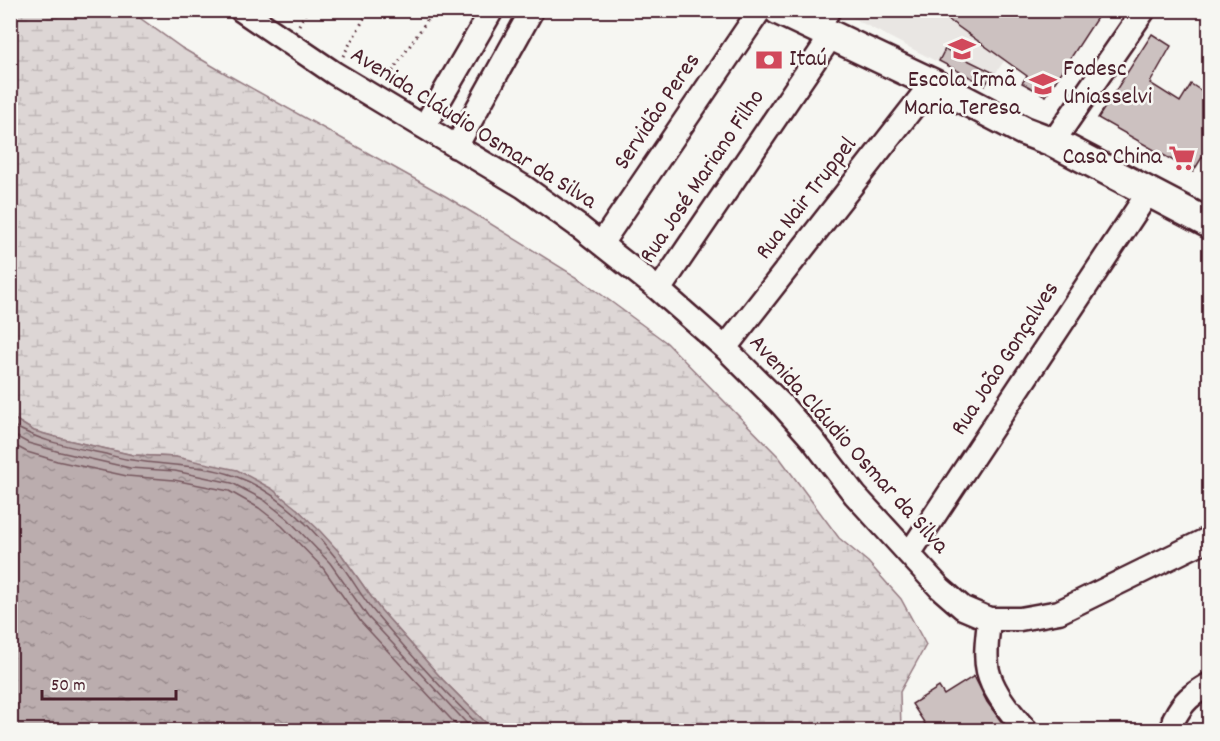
<svg xmlns="http://www.w3.org/2000/svg" width="1220" height="741" font-family="Dekko,sans-serif">
<style>
.built{fill:#e9e6e3}
.wetland{fill:url(#wetland-marsh);stroke:#947a80;stroke-width:1.5}
.water{fill:url(#water-ripples);stroke:#8e747a;stroke-width:1.5}
.lines{fill:none;stroke-linecap:round;stroke-linejoin:round}
.shore{stroke:#77585f;stroke-width:1.5}
.building{fill:#ccc1c0;stroke:#4a1f2b;stroke-width:1.5}
.minor-casing{stroke:#4a1f2b;stroke-width:27}
.major-casing{stroke:#4a1f2b;stroke-width:33}
.path{stroke:#4a1f2b;stroke-width:3;stroke-dasharray:1.5 4.5;stroke-linecap:butt}
.minor{stroke:#f6f6f2;stroke-width:22}
.major{stroke:#f6f6f2;stroke-width:28}
.labels{text-anchor:middle;dominant-baseline:central;stroke-width:5;stroke-linejoin:round;paint-order:stroke}
.poi-label{font-size:24px;fill:#4a1f2b;stroke:#f6f6f2;text-anchor:start}
.street-label{font-size:24px;fill:#4a1f2b;stroke:#f6f6f2}
</style>
<defs>
<pattern id="wetland-marsh" width="20" height="14" patternUnits="userSpaceOnUse" patternTransform="scale(1.5)"><rect width="20" height="14" fill="#ddd6d5"/><path d="M1 5h8M5 5V1M11 12h8M15 12V8" fill="none" stroke="#bfb7b7"/></pattern>
<pattern id="water-ripples" width="26" height="14" patternUnits="userSpaceOnUse" patternTransform="scale(1.5)"><rect width="26" height="14" fill="#bbadae"/><path d="M2 4q2-2 4 0t4 0M15 11q2-2 4 0t4 0" fill="none" stroke="#9a8c8e"/></pattern>
</defs>
<rect width="100%" height="100%" fill="#f6f6f2"/>
<filter id="ink" filterUnits="userSpaceOnUse"><feTurbulence type="fractalNoise" baseFrequency=".0167" numOctaves="2"/><feDisplacementMap in="SourceGraphic" scale="12" xChannelSelector="R" yChannelSelector="G"/><feConvolveMatrix kernelMatrix="1 2 1 2 8 2 1 2 1" color-interpolation-filters="sRGB"/></filter>
<g filter="url(#ink)">
<!-- built -->
<path class="built" d="M839,11H1039L986,87Z"/>
<!-- wetland -->
<path class="wetland" d="M11,11H130L182,48L228,75L447,197L583,281L667,343L779,457L839,538L868,562L901,599L926,645L900,692L901,730H493L443,680L379,608L341,554L297,509L176,457L133,455L63,439L34,431L11,417Z"/>
<!-- water -->
<path class="water" d="M11,417L34,431L63,439L133,455L176,457L237,470L272,489L297,509L320,531L341,554L379,608L443,680L493,730H11Z"/>
<g class="lines">
<!-- shore -->
<path class="shore" d="M10,424C41,442 67,446 101,453C111,455 121,459 132,460C166,466 202,464 235,476C275,490 311,526 336,558C351,576 361,597 376,614C410,654 446,694 484,730
M10,433L28,443L60,452L130,468L175,471L232,483L264,500L288,519L330,563L368,617L473,730
M10,443L27,452L57,461L127,476L174,480L229,491L259,508L282,526L323,568L361,622L461,730"/>
</g>
<!-- building -->
<path class="building" d="M935,10H1102L1046,96L1022,83L1027,76Z
M1152,34L1171,46L1150,83L1180,102L1191,84L1209,96V146L1193,172L1098,118Z
M945,49L994,73L985,85L939,61Z
M974,676L987,702L1003,724L992,730H929L912,704L939,687L944,695Z"/>
<g class="lines">
<defs>
<path id="minor" d="M241,10L334,73L524,187L581,228L659,290L725,348L781,404L812,439L855,495L940,588L963,608L989,619C988,635 984,654 988,671C993,692 1012,715 1026,730
M817,28L829,10
M424,127L492,10
M1053,142L1144,10
M456,147L532,10
M601,244L760,10
M659,290L832,35
M725,348L932,83
M909,554L1148,193
M989,619H1020L1059,612L1210,538
M1174,719C1184,700 1191,695 1210,684"/>
<path id="major" d="M778,10L932,83L1024,131L1053,142L1210,224"/>
</defs>
<!-- minor casing -->
<use href="#minor" class="minor-casing"/>
<!-- major casing -->
<use href="#major" class="major-casing"/>
<!-- path -->
<path class="path" d="M299,25L307,10
M343,56L369,10
M386,81L434,10"/>
<!-- minor -->
<use href="#minor" class="minor"/>
<!-- major -->
<use href="#major" class="major"/>
</g>
</g>
<!-- icons -->
<defs>
<symbol id="school-bare" viewBox="-9 -9 18 18"><path d="M0-5L7-2L0 1L-7-2ZM-4 1L0 2.5L4 1V4Q0 6-4 4Z" fill="#d1495b" stroke="#f6f6f2" stroke-width="2.5" paint-order="stroke"/></symbol>
<symbol id="bank-bare" viewBox="-9 -9 18 18"><path d="M-6-4H6V4H-6ZM0-2.3a2.3 2.3 0 1 0 0 4.6a2.3 2.3 0 1 0 0-4.6Z" fill="#d1495b" stroke="#f6f6f2" stroke-width="2.5" paint-order="stroke"/></symbol>
<symbol id="university-bare" viewBox="-9 -9 18 18"><path d="M0-5L7-2L0 1L-7-2ZM-4 1L0 2.5L4 1V4Q0 6-4 4Z" fill="#d1495b" stroke="#f6f6f2" stroke-width="2.5" paint-order="stroke"/></symbol>
<symbol id="supermarket-bare" viewBox="-9 -9 18 18"><path d="M-6-5.5h2.5l.6 2H6L4.5 2H-2.5L-4.4-4H-6ZM-1.5 3.2a1.3 1.3 0 1 0 .1 0ZM3 3.2a1.3 1.3 0 1 0 .1 0Z" fill="#d1495b" stroke="#f6f6f2" stroke-width="2.5" paint-order="stroke"/></symbol>
</defs>
<g fill-rule="evenodd">
<use href="#school-bare" x="943" y="30" width="38" height="38"/>
<use href="#bank-bare" x="750" y="41" width="38" height="38"/>
<use href="#university-bare" x="1024" y="65" width="38" height="38"/>
<use href="#supermarket-bare" x="1163" y="139" width="38" height="38"/>
</g>
<g class="labels">
<!-- poi labels -->
<g class="poi-label">
<text x="789" y="60">Itaú</text>
<text x="1063" y="70">Fadesc<tspan x="1063" dy="28">Uniasselvi</tspan></text>
<text x="962" y="81" text-anchor="middle">Escola Irmã<tspan x="962" dy="28">Maria Teresa</tspan></text>
<text x="1162" y="158" text-anchor="end">Casa China</text>
</g>
<!-- street labels -->
<g class="street-label">
<text transform="translate(658 112) rotate(-56)">Servidão Peres</text>
<text transform="translate(473 129) rotate(32)">Avenida Cláudio Osmar da Silva</text>
<text transform="translate(703 177) rotate(-56)">Rua José Mariano Filho</text>
<text transform="translate(807 199) rotate(-52)">Rua Nair Truppel</text>
<text transform="translate(1006 359) rotate(-57)">Rua João Gonçalves</text>
<text transform="translate(848 445) rotate(48)">Avenida Cláudio Osmar da Silva</text>
</g>
</g>
<!-- margin -->
<rect width="1220" height="741" fill="none" stroke="#f6f6f2" stroke-width="36"/>
<rect x="18" y="18" width="1184" height="705" fill="none" stroke="#4a1f2b" stroke-width="2" filter="url(#ink)"/>
<!-- scale -->
<path d="M42 690v9h134v-9" fill="none" stroke="#4a1f2b" stroke-width="3"/>
<text x="51" y="690" font-size="18" fill="#4a1f2b" stroke="#f6f6f2" stroke-width="4.5" paint-order="stroke">50 m</text>
</svg>
